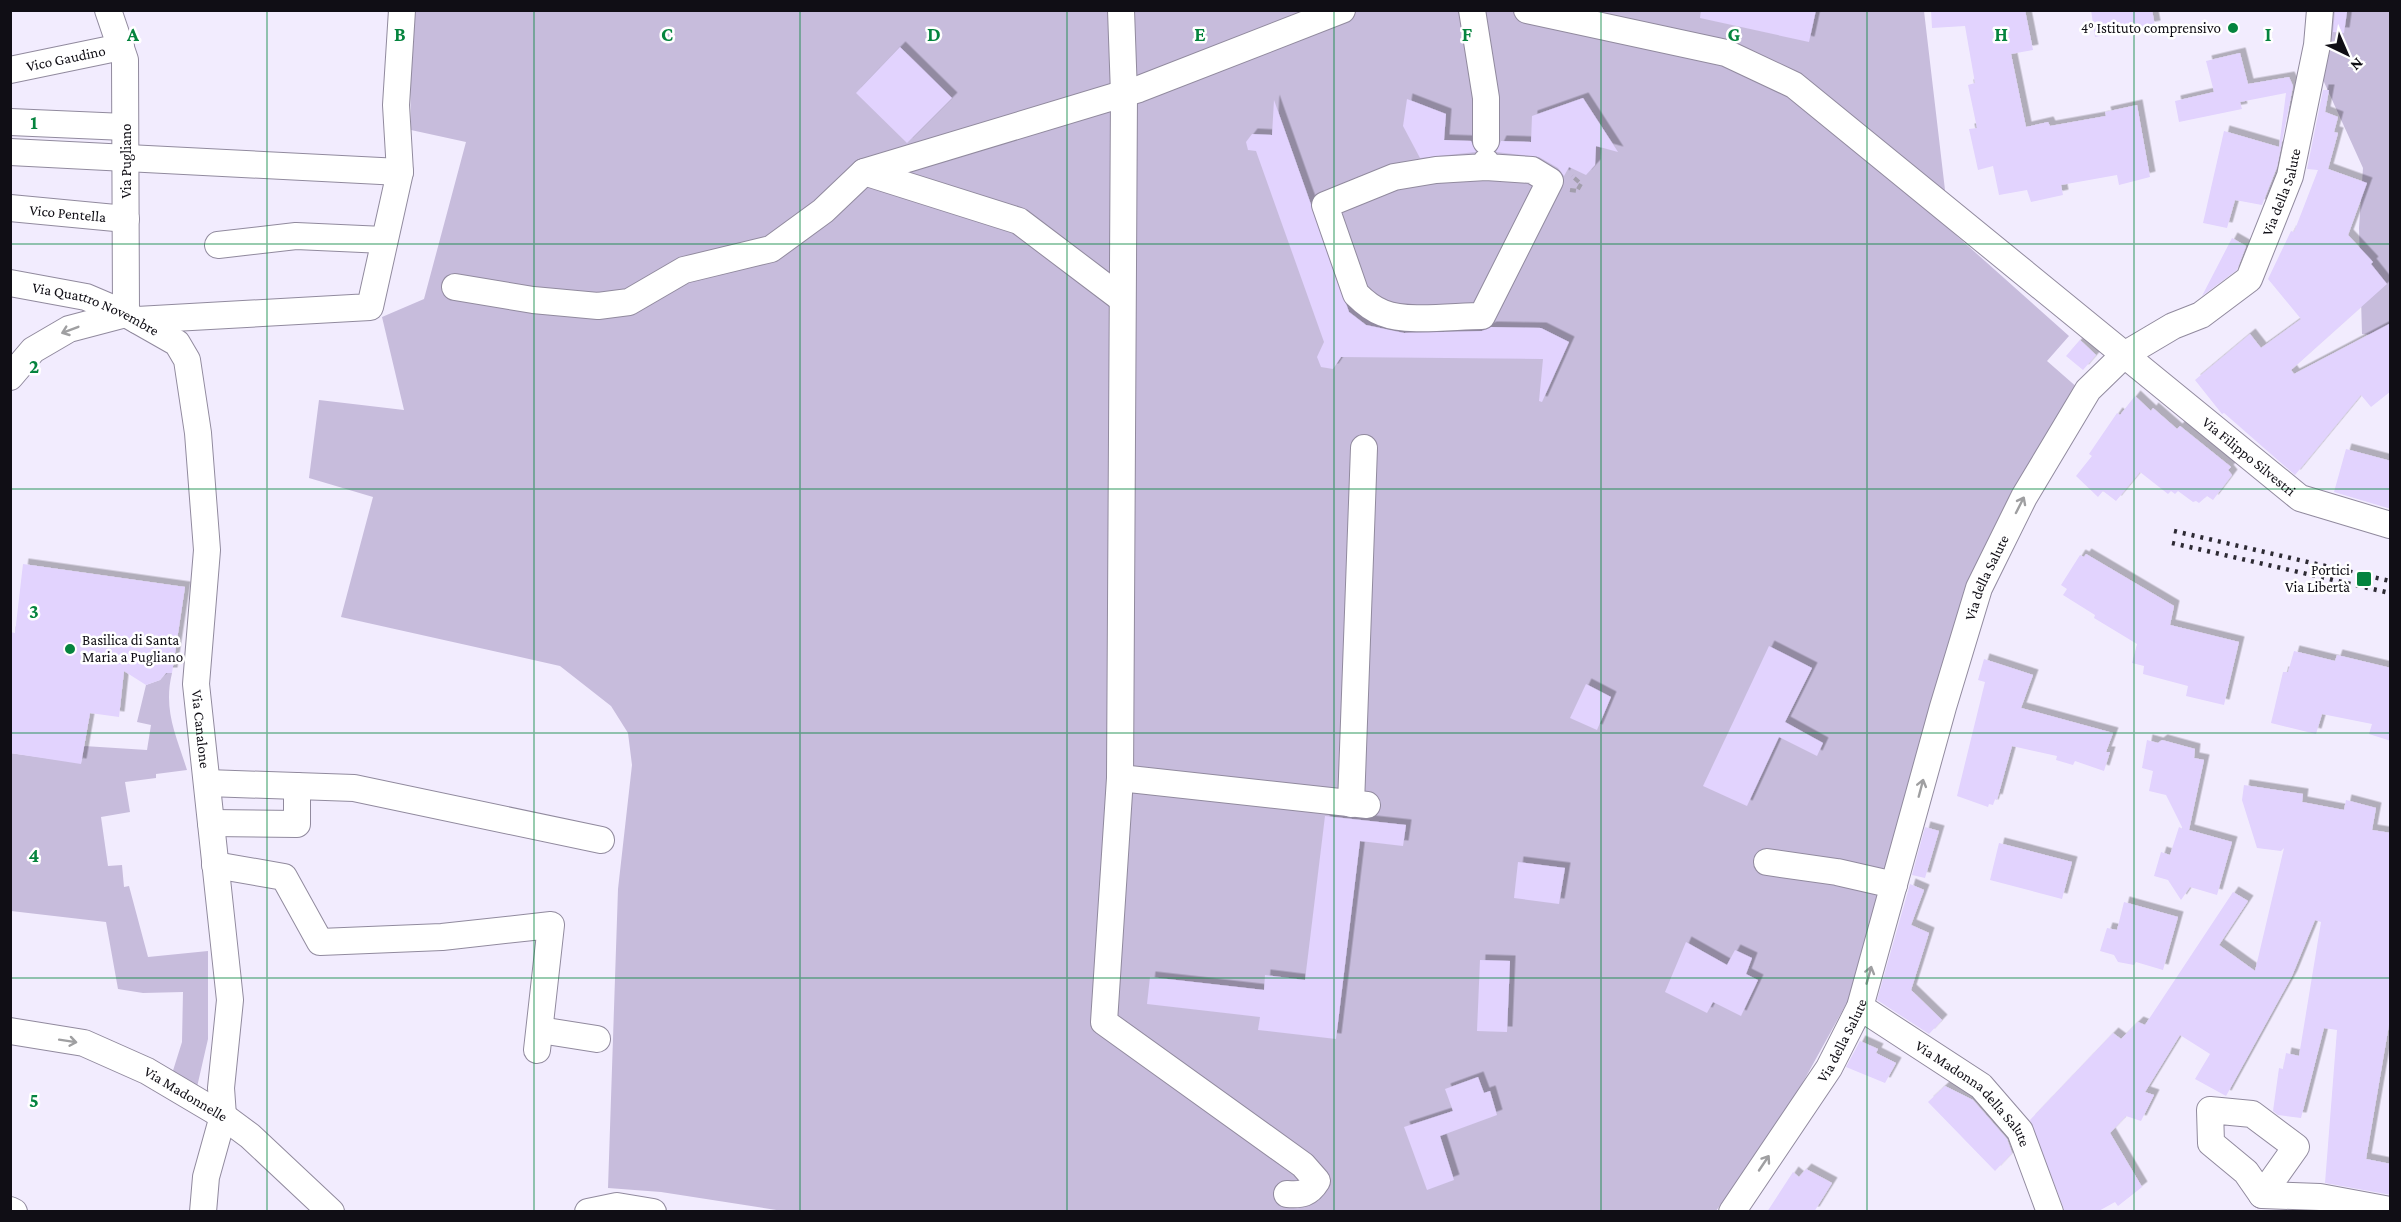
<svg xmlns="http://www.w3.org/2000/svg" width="2401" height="1222" font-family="'Crimson Pro',serif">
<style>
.green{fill:#c7bcdc}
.building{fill:#e2d3fe;filter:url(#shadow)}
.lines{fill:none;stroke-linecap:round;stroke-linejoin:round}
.minor-casing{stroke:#918a9e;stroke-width:28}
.path{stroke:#a29eac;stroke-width:4;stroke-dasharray:6 3;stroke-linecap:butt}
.minor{stroke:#fff;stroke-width:26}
.rail{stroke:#2d2a33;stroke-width:4.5;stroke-dasharray:3 6;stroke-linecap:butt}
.oneway{stroke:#9f9fa1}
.grid{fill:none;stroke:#05843e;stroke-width:1.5;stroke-opacity:0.55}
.poi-dot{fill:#05843e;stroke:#fff;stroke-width:2}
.labels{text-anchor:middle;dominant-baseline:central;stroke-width:5;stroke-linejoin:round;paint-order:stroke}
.poi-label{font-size:15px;fill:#100e15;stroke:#fff;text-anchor:end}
.street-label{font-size:15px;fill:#100e15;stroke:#fff}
.grid-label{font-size:20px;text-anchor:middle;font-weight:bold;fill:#05843e;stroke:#fff;stroke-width:5;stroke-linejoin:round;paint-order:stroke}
</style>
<defs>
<filter id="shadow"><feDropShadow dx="5.5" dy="-5.5" stdDeviation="0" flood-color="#0004"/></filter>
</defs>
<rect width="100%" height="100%" fill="#f2ecfe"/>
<!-- green -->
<path class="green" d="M409,11H1924L1945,190L1930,212L2069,336L2047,361L2079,389L1997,528L1850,997L1786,1113L1716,1211L789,1212L661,1192L608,1188L618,889L632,765L628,733L611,706L560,666L341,617L373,497L309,478L319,400L404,410L382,317L424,299L466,142L411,130Z
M2325,11H2390V337L2362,334L2359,228L2363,168L2319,71Z
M166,673H172C163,710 176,735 187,770L156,774V778L125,782L130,812L101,817L108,866L122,865L124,887L129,886L148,957L208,951V1039L197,1087L171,1077L182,1042L183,992L143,993L118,989L106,922L11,911L10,753L81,763L84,746L147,750L151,725L137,722L146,685L160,680Z"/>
<!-- building -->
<path class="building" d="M1701,10H1816L1809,42L1700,18Z
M1931,10H2025L2033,50L2011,54L2026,127L2048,122L2050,126L2106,116L2105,112L2137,105L2150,177L2119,185L2117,175L2061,185L2063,195L2031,202L2027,190L1999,195L1993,166L1978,170L1969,129L1977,128L1968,85L1975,83L1965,26L1932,28Z
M2091,10H2152L2155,26L2095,37Z
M2335,10L2347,12L2344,33L2333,32Z
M900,47L952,98L907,143L856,93Z
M2240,53L2248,84L2289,77L2293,86L2277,167L2262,205L2235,200L2227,228L2203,223L2224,131L2279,147L2286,93L2240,102L2242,109L2179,122L2175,101L2214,92L2206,61Z
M2323,90H2329L2325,112L2338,117L2334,132L2338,133L2328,169L2367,183L2348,235L2373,262L2371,264L2387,284L2291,370L2294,374L2391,323V391L2371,407L2361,395L2295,475L2224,413L2222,414L2195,380L2250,334L2261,348L2301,319L2268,279L2291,231L2294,232L2318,170L2307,169Z
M1583,98L1618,152L1596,146L1595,165L1586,175L1569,167L1564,176L1558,168L1539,157L1496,152L1501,141L1531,142L1532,116Z
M1407,99L1446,114L1444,140L1471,141L1476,152L1420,158L1403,126Z
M1274,100L1349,312L1366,325L1404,333L1482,331L1491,327L1541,328L1569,342L1542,402L1539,401L1543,359L1341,357L1333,369L1321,367L1317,357L1324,342L1256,151L1248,150L1246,142L1252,134L1272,135Z
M2232,238L2246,246L2237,270L2202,296Z
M2080,340L2096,355L2083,370L2066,356Z
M2135,396L2151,411L2153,408L2177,429L2180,426L2231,467L2228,470L2232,475L2213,500L2207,496L2199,503L2196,501L2193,502L2178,491L2175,494L2171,491L2168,494L2140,472L2116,501L2103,491L2098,497L2076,476L2092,456L2089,454L2117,413L2120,415Z
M2346,449L2391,461V509L2334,492Z
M2086,554L2174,606L2170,625L2239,642L2224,705L2186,696L2188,686L2143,674L2144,666L2132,663L2137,644L2094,618L2095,615L2063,595L2067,589L2061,585L2080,555L2084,557Z
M23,564L185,587L172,673H166L160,680L146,685L124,671L119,717L90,713L81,764L10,753V632L15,633Z
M1769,646L1812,668L1785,722L1823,743L1817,756L1779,737L1747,806L1703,786Z
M2294,651L2335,661L2337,655L2391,668V741L2369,734L2372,724L2322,714L2316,734L2271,723L2283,672H2288Z
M1984,659L2033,675L2021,708L2113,733L2106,752H2110L2104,771L2075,761L2073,765L2056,760L2057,756L2012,746L1997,800L1995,799L1993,805L1989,804L1988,807L1957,796L1985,682L1978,680Z
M1586,684L1611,697L1597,730L1570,718Z
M2147,740L2158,743L2162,740L2195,749L2194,758L2204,760L2189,830L2232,842L2217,895L2190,887L2181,900L2168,880L2154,876L2161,852L2170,855L2179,827L2183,829L2166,795L2149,791L2153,771L2142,768Z
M2244,785L2303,794L2302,802L2344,810L2346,800L2376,808L2372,830L2391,833V1013L2366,1159L2391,1164V1195L2325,1183L2337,1030L2324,1028L2301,1118L2278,1115L2273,1111L2279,1068L2283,1069L2286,1053L2299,1056L2321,922L2315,920L2292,976L2226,1096L2195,1079L2210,1054L2180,1035L2145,1092L2154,1095L2141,1121L2126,1116L2110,1133L2142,1187L2118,1206L2115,1202L2097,1212H2065L2030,1120L2113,1033L2121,1039L2138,1022L2145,1025L2233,892L2248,901L2219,945L2255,971L2284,848L2281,851L2257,848L2242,800Z
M1325,816L1406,825L1403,846L1360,841L1336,1039L1258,1030L1260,1017L1147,1004L1150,977L1264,990L1265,975L1305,980Z
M1925,827L1939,831L1925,878L1912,875Z
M1999,843L2072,862L2062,899L1990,880Z
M1518,862L1565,868L1559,904L1514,898Z
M1910,884L1924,890L1911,925L1929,933L1911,990L1942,1020L1929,1034L1877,1000Z
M2124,902L2178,917L2163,970L2136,962L2134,965L2118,962L2114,955L2100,951L2107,928L2117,930Z
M1686,942L1727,965L1735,950L1752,958L1746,974L1758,980L1741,1016L1713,1002L1707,1013L1665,992Z
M1480,960L1510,961L1507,1032L1477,1031Z
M1860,1041L1878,1049L1876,1053L1896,1063L1885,1083L1846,1067Z
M1478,1077L1484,1093L1490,1091L1497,1115L1440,1136L1454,1180L1427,1190L1404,1127L1453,1111L1445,1089Z
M1945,1086L1973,1100L2007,1139L2012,1153L1995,1171L1928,1102Z
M1806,1169L1832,1183L1814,1212H1767L1793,1172L1799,1177Z"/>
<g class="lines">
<defs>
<g id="minor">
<path d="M1121,10L1124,94L1120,778L1104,1022L1303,1165L1317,1181C1309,1194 1302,1195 1287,1194"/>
<path d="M1472,10L1486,98V141"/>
<path id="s1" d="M1527,10L1726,53L1794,85L2300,498L2390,525"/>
<path id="s2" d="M10,70L121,47"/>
<path d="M10,122L125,127"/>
<path d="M10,152L400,172"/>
<path d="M1486,167L1532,170L1550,181L1482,316C1455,316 1407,323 1383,313C1372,309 1364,302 1356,294L1325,205L1394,177L1436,170L1486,167V162"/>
<path d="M864,172L1019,221L1122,299"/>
<path id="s3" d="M10,208L126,219"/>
<path d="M218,245L296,236L384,240"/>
<path id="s4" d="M10,283L86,297L126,314L177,343L187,360L198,433L207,550L196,684L230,1000L221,1088L223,1116L206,1177L203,1212"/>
<path d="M455,287L533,300L598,306L629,302L684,270L771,249L823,211L864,172L1139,89L1342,10"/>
<path d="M137,320L370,307L400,172L396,105L402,10"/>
<path d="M10,377L33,350L69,329L126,314L125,60L108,10"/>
<path d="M1120,778L1367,805"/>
<path d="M207,783L354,788L601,840"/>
<path d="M1351,804L1364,448"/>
<path d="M211,823L297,824V786"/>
<path d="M1767,862L1837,872L1894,885"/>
<path d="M215,865L284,877L320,942L442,937L551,925L537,1050"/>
<path id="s5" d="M1860,1007L1981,1086L2020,1131L2050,1212"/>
<path d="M540,1030L597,1039"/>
<path id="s6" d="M10,1031L84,1043L147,1071L223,1116L250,1136L331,1212"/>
<path d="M2210,1110L2252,1114L2296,1147L2262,1195L2246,1172L2211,1143Z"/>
<path d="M2262,1195L2320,1197L2390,1210"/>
<path d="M10,1210L14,1212"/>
<path d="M588,1212L617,1206L653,1212"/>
<path id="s7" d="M1732,1212L1829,1068L1860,1007L1943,707L1979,588L2024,497L2088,390L2124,355L2173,326L2201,315L2249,279L2290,176L2317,45L2320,10"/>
</g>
</defs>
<!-- minor casing -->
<use href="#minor" class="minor-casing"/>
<!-- path -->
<path class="path" d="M1570,190L1577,191L1581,184L1572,176"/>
<!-- minor -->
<use href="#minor" class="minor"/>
<!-- rail -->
<path class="rail" d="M2174,531L2390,581
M2172,543L2390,593"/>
</g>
<!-- one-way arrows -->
<defs><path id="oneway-shaft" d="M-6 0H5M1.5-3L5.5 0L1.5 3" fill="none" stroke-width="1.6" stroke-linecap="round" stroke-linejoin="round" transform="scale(1.5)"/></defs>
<g class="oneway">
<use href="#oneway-shaft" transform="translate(70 330) rotate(159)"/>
<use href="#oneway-shaft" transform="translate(2020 505) rotate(-63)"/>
<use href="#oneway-shaft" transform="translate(1921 788) rotate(-75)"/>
<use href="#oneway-shaft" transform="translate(1869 975) rotate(-74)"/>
<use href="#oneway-shaft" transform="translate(68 1041) rotate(9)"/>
<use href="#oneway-shaft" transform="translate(1764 1163) rotate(-56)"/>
</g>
<!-- grid -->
<path class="grid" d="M267,10V1212M534,10V1212M800,10V1212M1067,10V1212M1334,10V1212M1601,10V1212M1867,10V1212M2134,10V1212M10,244H2390M10,489H2390M10,733H2390M10,978H2390"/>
<!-- markers -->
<g class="poi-dot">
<circle cx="2233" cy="28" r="6"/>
<rect x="2356" y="571" width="16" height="16" rx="3"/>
<circle cx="70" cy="649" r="6"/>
</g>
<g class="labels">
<!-- poi labels -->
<g class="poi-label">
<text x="2221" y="28">4° Istituto comprensivo</text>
<text x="2350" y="570">Portici<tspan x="2350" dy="17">Via Libertà</tspan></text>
<text x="82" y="640" text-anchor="start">Basilica di Santa<tspan x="82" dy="17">Maria a Pugliano</tspan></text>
</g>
<!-- street labels -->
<g class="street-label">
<text stroke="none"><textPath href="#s2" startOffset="57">Vico Gaudino</textPath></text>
<text transform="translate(126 161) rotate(-90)">Via Pugliano</text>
<text stroke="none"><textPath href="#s7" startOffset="1194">Via della Salute</textPath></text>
<text stroke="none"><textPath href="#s3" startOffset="58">Vico Pentella</textPath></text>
<text stroke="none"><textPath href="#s4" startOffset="90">Via Quattro Novembre</textPath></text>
<text stroke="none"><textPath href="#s1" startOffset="866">Via Filippo Silvestri</textPath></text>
<text stroke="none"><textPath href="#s7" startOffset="690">Via della Salute</textPath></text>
<text stroke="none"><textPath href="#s4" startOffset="570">Via Canalone</textPath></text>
<text stroke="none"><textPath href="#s7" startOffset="204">Via della Salute</textPath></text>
<text stroke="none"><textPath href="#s6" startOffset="189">Via Madonnelle</textPath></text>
<text stroke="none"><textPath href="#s5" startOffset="144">Via Madonna della Salute</textPath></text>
</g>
</g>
<g class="grid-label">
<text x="133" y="41">A</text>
<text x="400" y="41">B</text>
<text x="667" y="41">C</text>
<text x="934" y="41">D</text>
<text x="1200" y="41">E</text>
<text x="1467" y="41">F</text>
<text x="1734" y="41">G</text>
<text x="2001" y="41">H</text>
<text x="2268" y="41">I</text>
<text x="34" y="129">1</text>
<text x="34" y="373">2</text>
<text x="34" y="618">3</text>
<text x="34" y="862">4</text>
<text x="34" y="1107">5</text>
</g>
<!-- border -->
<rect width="2401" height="1222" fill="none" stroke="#100e15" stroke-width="24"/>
<!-- north arrow -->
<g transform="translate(2347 54) rotate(136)" stroke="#ffffff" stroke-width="4.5" paint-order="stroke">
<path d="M0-4.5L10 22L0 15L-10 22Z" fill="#100e15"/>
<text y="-9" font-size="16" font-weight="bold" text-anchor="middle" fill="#100e15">N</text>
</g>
</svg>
